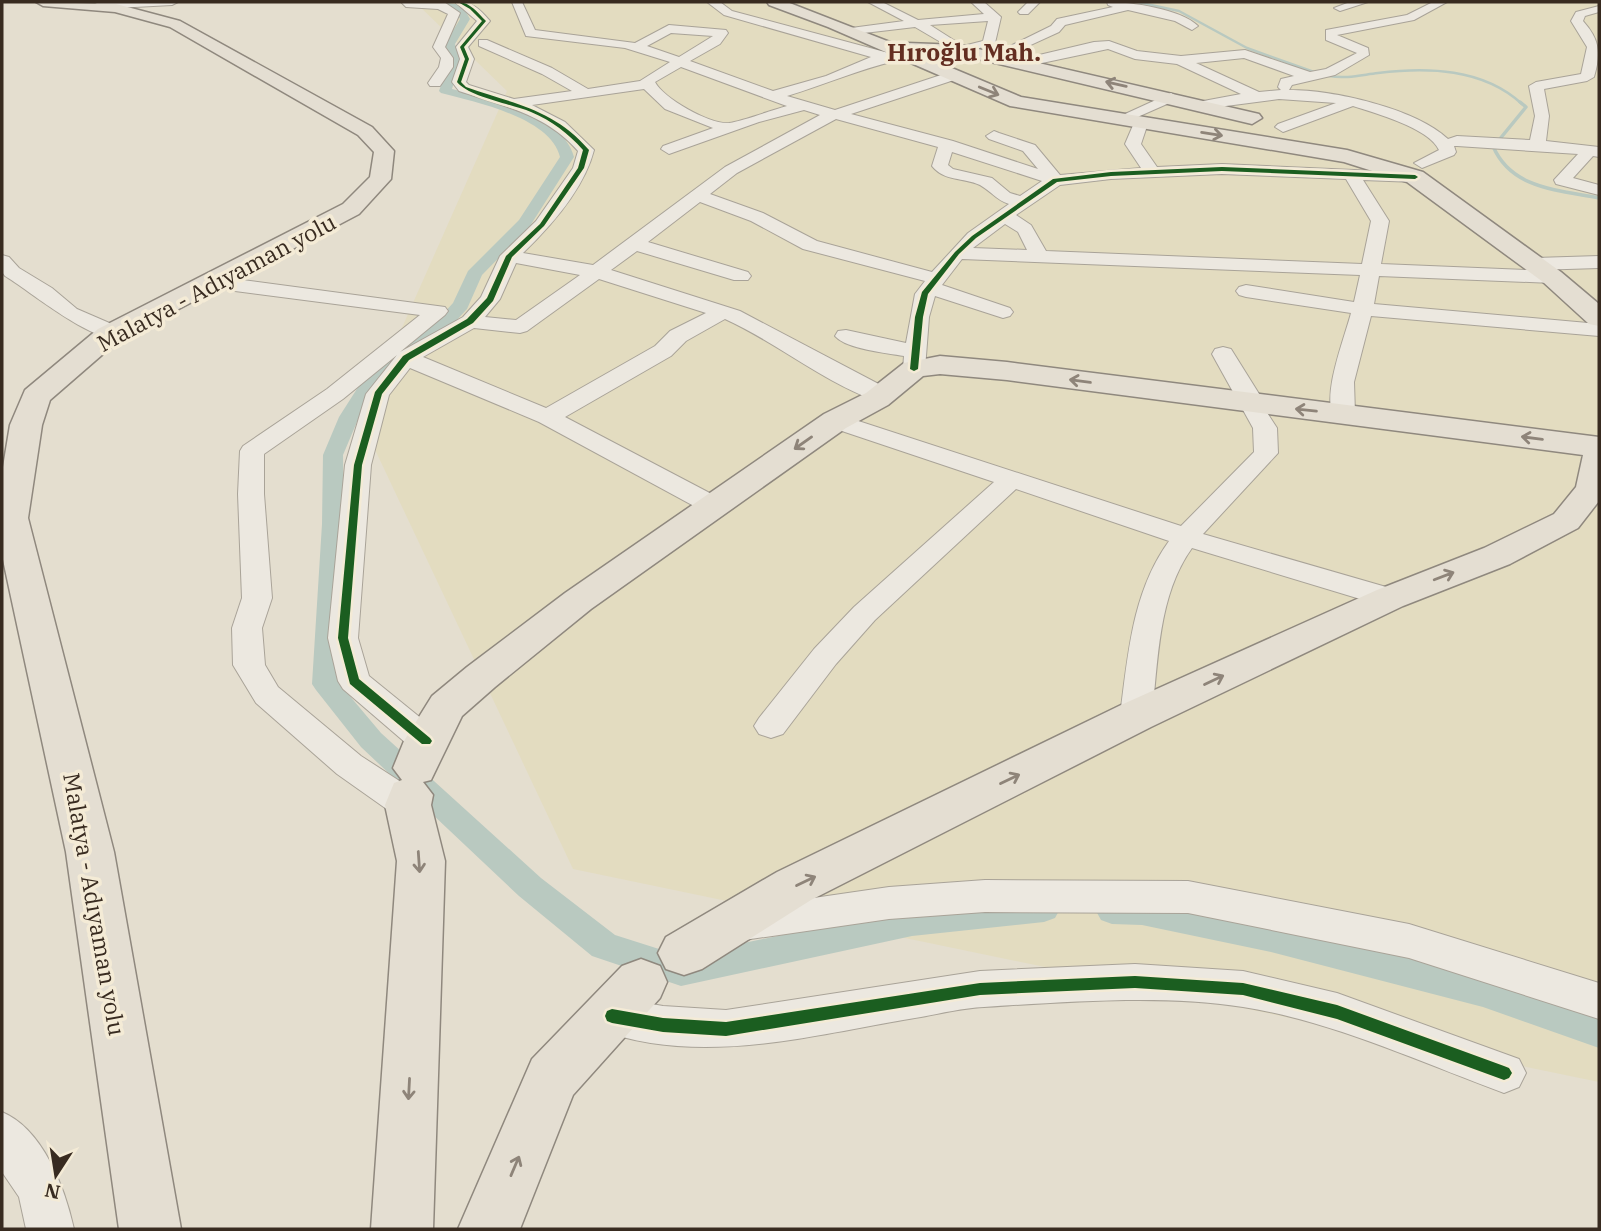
<svg xmlns="http://www.w3.org/2000/svg" width="1601" height="1231" font-family="'IBM Plex Serif',serif">
<style>
.farmland{fill:#e3dcc0}
.lines{fill:none;stroke-linecap:round;stroke-linejoin:round}
.stream-far1{stroke:#b9c9c0;stroke-width:2.5}
.stream{stroke:#b9c9c0;stroke-width:3.5}
.canal{fill:#b9c9c0;fill-rule:evenodd}
.minor-casing{stroke:#a9a398;stroke-width:2}
.major-casing{stroke:#8f887e;stroke-width:3}
.minor{fill:#ece8e0;fill-rule:evenodd}
.major{fill:#e4ded2;fill-rule:evenodd}
.cycleway-casing{stroke:#f4ebd6;stroke-width:5}
.cycleway{fill:#1b5e20;fill-rule:evenodd}
.oneway{stroke:#8e8479}
.labels{text-anchor:middle;dominant-baseline:central;stroke-width:7;stroke-linejoin:round;paint-order:stroke}
.street-label{font-size:23px;fill:#382b20;stroke:#f4ebd6}
.far-district-label{font-size:24px;font-weight:bold;fill:#632e21;stroke:#f4ebd6}
</style>
<rect width="100%" height="100%" fill="#e4decf"/>
<!-- farmland -->
<path class="farmland" d="M415,2H1599V1082L573,869L361,420L507,91Z"/>
<g class="lines">
<!-- stream-far1 -->
<path class="stream-far1" d="M1137,2L1179,11L1247,48L1314,72
M1329,76C1346,79 1361,75 1378,73C1427,67 1483,68 1522,104"/>
<!-- stream -->
<path class="stream" d="M1499,140L1526,107L1520,102
M1493,146C1511,189 1558,190 1599,198"/>
<!-- canal -->
<path class="canal" d="M441,2L462,5L470,19L455,44L460,62L452,89C490,99 562,113 574,157L530,226L482,275L467,309L455,322L418,343L383,377L359,417L343,455L344,524L338,682L381,733L541,878L615,935L681,956L912,908L1044,896L1055,900L1060,909L1055,918L1044,922L912,936L681,986L592,956L519,896L361,747L316,690L312,684L322,524L323,455L339,417L369,370L406,335L443,314L453,303L468,271L519,220L560,157C551,118 476,102 441,93L439,91L449,62L445,44L460,19L455,9Z
M1112,898L1142,899L1271,924L1483,977L1599,1016V1048L1483,1007L1271,952L1142,925L1112,924L1101,920L1096,911L1101,902Z"/>
<defs>
<path id="minor" d="M113,2H178L172,5L97,9L91,6L97,3Z
M401,2H444L460,13L445,47L453,58V67L440,86H430L428,83L439,67L441,58L433,47L448,14L438,9L406,7Z
M455,2C472,2 479,8 490,21L468,47L474,59L466,82L469,85L514,99L572,91L542,74L479,46V40H487L552,68L588,89L640,81L670,62L625,48L526,36L512,2H522L535,30L635,43L669,25L726,30L728,33L720,44L690,61L773,91L826,76L871,57L724,15L707,2H720L732,11L896,55L897,58L896,61C859,69 824,85 787,96L835,110L947,73H957V79L851,114L953,141L1038,169L1023,151L989,139L986,136L994,131L999,133L1035,145L1060,175L1141,168L1125,144L1134,123L1141,119L1148,123L1141,144L1157,167L1222,164L1421,173L1423,177L1421,181L1415,182L1363,180L1389,221L1381,264L1552,271L1562,277L1552,283L1379,276L1374,304L1599,324V336L1371,316L1354,382L1355,414L1351,419H1335C1320,398 1345,337 1351,313L1246,297L1239,295L1236,291L1239,287L1246,285L1354,302L1360,275L962,259L942,285L1010,308L1013,312L1010,316L1003,318L935,296L929,317L925,369L922,374H906L903,369L904,356C887,353 846,349 835,336L838,331L846,330L906,343L915,294L925,281L803,249L751,221L700,202L648,242L748,272L751,276L748,280H734L637,251L611,270L740,311L890,390L894,395L890,400C884,401 880,402 874,400C822,381 776,342 725,319L686,341L671,356L565,417L723,500L727,506L723,512L714,514L705,512L539,422L410,368L389,395L371,465L358,638L369,676L438,732L443,741L438,750L426,753L414,750L343,689L338,681L328,638L345,465L366,394L397,355L343,399L264,454V494L272,598L262,628L265,665L278,687L361,756L421,795L426,805L421,815L408,819L395,815L337,774L256,703L233,665L232,628L242,598L238,494L240,451L243,446L327,389L420,315L212,288L205,286L202,282L205,278L212,276L445,307L448,311L445,315L400,352L463,317L481,297L500,256L536,221L573,168L578,151C546,114 503,106 459,91L452,82L460,59L456,47L477,21ZM671,33L713,36L679,57L647,46ZM681,67L784,105L787,106C772,110 743,121 729,123C711,125 664,99 655,82ZM644,89L665,109L713,128L663,146L661,149L669,154L759,122L804,110L820,115L725,167L593,265L523,253C552,225 584,189 594,150L565,122L532,105ZM836,119L938,147L932,166C945,182 963,177 980,185C991,191 996,200 1009,204L968,233L932,272L817,241L763,213L710,194L737,173ZM952,152L1042,181L1020,196L1010,193L992,178L953,169L948,165ZM1222,174L1346,179L1371,221L1362,264L1046,251L1031,225L1016,215L1060,185L1111,179ZM1005,224L1018,232L1027,250L973,248ZM516,263L580,275L516,320L485,317L500,299ZM599,279L706,313L670,331L655,346L546,408L423,357L474,328L520,333L527,331Z
M868,2H882L918,20L984,14L971,2H984L1001,17L995,43L961,54L915,27L847,35V29L851,28L904,21ZM988,21L983,41L963,46L930,25Z
M1028,2H1040L1028,14H1020L1018,12Z
M1107,2C1131,2 1181,9 1198,26L1192,30L1175,21L1128,10L1065,25L1059,32L1013,53L1008,54L1002,50L1051,26L1057,19L1113,7L1108,5Z
M1350,2H1368L1340,11L1334,8Z
M1433,2H1447L1414,20L1337,35L1368,48L1369,55L1335,75L1292,85L1289,90C1333,90 1415,108 1448,139L1457,136L1530,140L1535,116L1529,86L1536,82L1581,74L1587,47L1571,21L1576,12L1599,6V12L1585,16L1583,21C1600,40 1601,53 1594,77L1587,81L1544,89L1549,116L1546,141L1599,147V157L1593,156L1573,178L1599,185V195L1556,184L1554,180L1578,154L1457,146H1454L1456,152L1454,155L1422,168L1414,163L1439,150C1429,128 1375,113 1353,106L1283,132L1275,127L1278,124L1336,103L1279,99L1203,109L1196,105L1198,102L1241,94L1177,64L1135,59L1108,49L1023,67L1016,63L1018,60L1094,42L1109,41L1137,51L1181,56L1245,50L1310,72L1326,69L1357,53L1326,40V30L1407,15ZM1244,58L1294,76L1281,79L1278,87L1281,90L1259,92L1196,63Z
M1171,93L1178,97L1176,100L1124,123H1114L1112,120Z
M2,255L9,257L19,268L52,288L77,309L121,328L124,333L121,338C93,344 30,291 5,276L2,272Z
M1599,256V268L1535,270L1525,264L1535,258Z
M1223,347L1231,349L1266,405L1264,408L1277,428L1278,453L1203,534L1400,591L1405,598L1400,605L1390,607L1380,605L1192,548C1158,595 1158,661 1152,716L1148,724L1136,728L1124,724L1120,716C1128,655 1132,592 1169,541L1016,489L875,620L836,664L783,734L771,738L759,734L754,726L759,718L814,649L854,607L994,482L827,426L823,421L827,416H843L1181,526L1254,452L1253,428L1212,354L1215,349Z
M985,880L1188,881L1409,924L1599,983V1019L1409,958L1188,913L985,912L889,919L744,940L730,936L724,924L730,912L744,908L889,887Z
M1135,964L1243,971L1337,993L1519,1059L1526,1073L1519,1087L1504,1093C1420,1062 1332,1021 1243,1007C1162,994 1066,1002 984,1007C963,1008 942,1013 921,1017C816,1034 701,1068 597,1029L591,1016L597,1003L612,997L663,1006L726,1010L980,971Z
M2,1112C43,1129 65,1188 74,1229H26L19,1197L2,1172Z"/>
<path id="major" d="M36,2L116,4L180,21L372,127L394,151L391,179L359,214L118,341L50,400L42,425L28,518L114,852L181,1229H119L66,852L2,555V473L10,425L25,390L98,329L343,204L370,177L374,152L358,135L170,27L115,12L43,6Z
M767,2H787L900,46L907,43L961,45L1259,114L1262,118L1252,124L961,55L916,53L1021,97L1347,150L1423,172L1561,272L1599,304V326L1589,324L1543,282L1407,182L1344,162L1010,106L828,27L769,5Z
M940,356L1007,362L1599,437V501L1578,528L1510,564L1403,606L1151,727L811,900L702,969L684,975L666,969L658,953L666,937L777,872L1121,705L1377,590L1484,548L1554,514L1576,487L1583,455L1007,380L940,374L923,376L888,405L846,428L591,609L495,687L462,716L431,780L423,782L433,795L431,805L445,861L433,1229H371L397,861L385,805L394,783L402,780L393,768L404,741L432,696L467,667L565,593L824,414L866,393L904,363Z
M641,959L660,966L667,982L660,998L573,1095L520,1229H458L532,1059L622,966Z"/>
</defs>
<!-- minor casing -->
<use href="#minor" class="minor-casing"/>
<!-- major casing -->
<use href="#major" class="major-casing"/>
<!-- minor -->
<use href="#minor" class="minor"/>
<!-- major -->
<use href="#major" class="major"/>
<defs>
<path id="cycleway" d="M458,2C470,2 478,13 486,21L464,47L469,59L461,82L466,87C514,104 554,109 589,150L584,168L544,226L512,257L493,301L473,323L409,360L382,394L362,465L348,638L359,679L430,738L432,741L430,744H422L350,684L338,638L354,465L375,392L403,356L467,319L487,298L506,256L540,224L578,168L583,150C568,133 552,121 531,112C512,104 469,97 457,82L465,59L460,47L482,21L470,9Z
M1222,167L1415,175L1418,177L1415,179L1222,171L1111,176L1057,182L976,238L959,254L928,294L923,317L918,369L914,371L910,369L915,317L922,292L955,252L972,236L1053,179L1111,172Z
M1135,976L1243,983L1337,1005L1504,1066L1509,1068L1512,1073L1509,1078L1504,1080L1337,1019L1243,995L1135,988L980,995L726,1036L663,1032L612,1023L607,1021L605,1016L607,1011L612,1009L663,1018L726,1022L980,983Z"/>
</defs>
<!-- cycleway casing -->
<use href="#cycleway" class="cycleway-casing"/>
<!-- cycleway -->
<use href="#cycleway" class="cycleway"/>
</g>
<!-- one-way arrows -->
<defs><path id="oneway-shaft" d="M-6 0H5M1.5-3L5.5 0L1.5 3" fill="none" stroke-width="1.6" stroke-linecap="round" stroke-linejoin="round" transform="scale(1.75)"/></defs>
<g class="oneway">
<use href="#oneway-shaft" transform="translate(1116 84) rotate(-167)"/>
<use href="#oneway-shaft" transform="translate(989 91) rotate(22)"/>
<use href="#oneway-shaft" transform="translate(1212 134) rotate(9)"/>
<use href="#oneway-shaft" transform="translate(1080 381) rotate(-172)"/>
<use href="#oneway-shaft" transform="translate(1306 410) rotate(-174)"/>
<use href="#oneway-shaft" transform="translate(1532 438) rotate(-173)"/>
<use href="#oneway-shaft" transform="translate(803 443) rotate(145)"/>
<use href="#oneway-shaft" transform="translate(1444 576) rotate(-21)"/>
<use href="#oneway-shaft" transform="translate(1214 680) rotate(-25)"/>
<use href="#oneway-shaft" transform="translate(1010 779) rotate(-26)"/>
<use href="#oneway-shaft" transform="translate(419 862) rotate(86)"/>
<use href="#oneway-shaft" transform="translate(806 881) rotate(-26)"/>
<use href="#oneway-shaft" transform="translate(409 1089) rotate(93)"/>
<use href="#oneway-shaft" transform="translate(515 1166) rotate(-67)"/>
</g>
<g class="labels">
<!-- street labels -->
<g class="street-label">
<text transform="translate(216 282) rotate(-28)">Malatya - Adıyaman yolu</text>
<text transform="translate(95 904) rotate(80)">Malatya - Adıyaman yolu</text>
</g>
<!-- far-district labels -->
<g class="far-district-label">
<text x="964" y="52">Hıroğlu Mah.</text>
</g>
</g>
<!-- border -->
<rect width="1601" height="1231" fill="none" stroke="#382b20" stroke-width="7"/>
<!-- north arrow -->
<g transform="translate(56 1175) rotate(192)" stroke="#f4ebd6" stroke-width="5" paint-order="stroke">
<path d="M0-5L12 26L0 18L-12 26Z" fill="#382b20"/>
<text y="-10" font-size="19" font-weight="bold" text-anchor="middle" fill="#382b20">N</text>
</g>
</svg>
